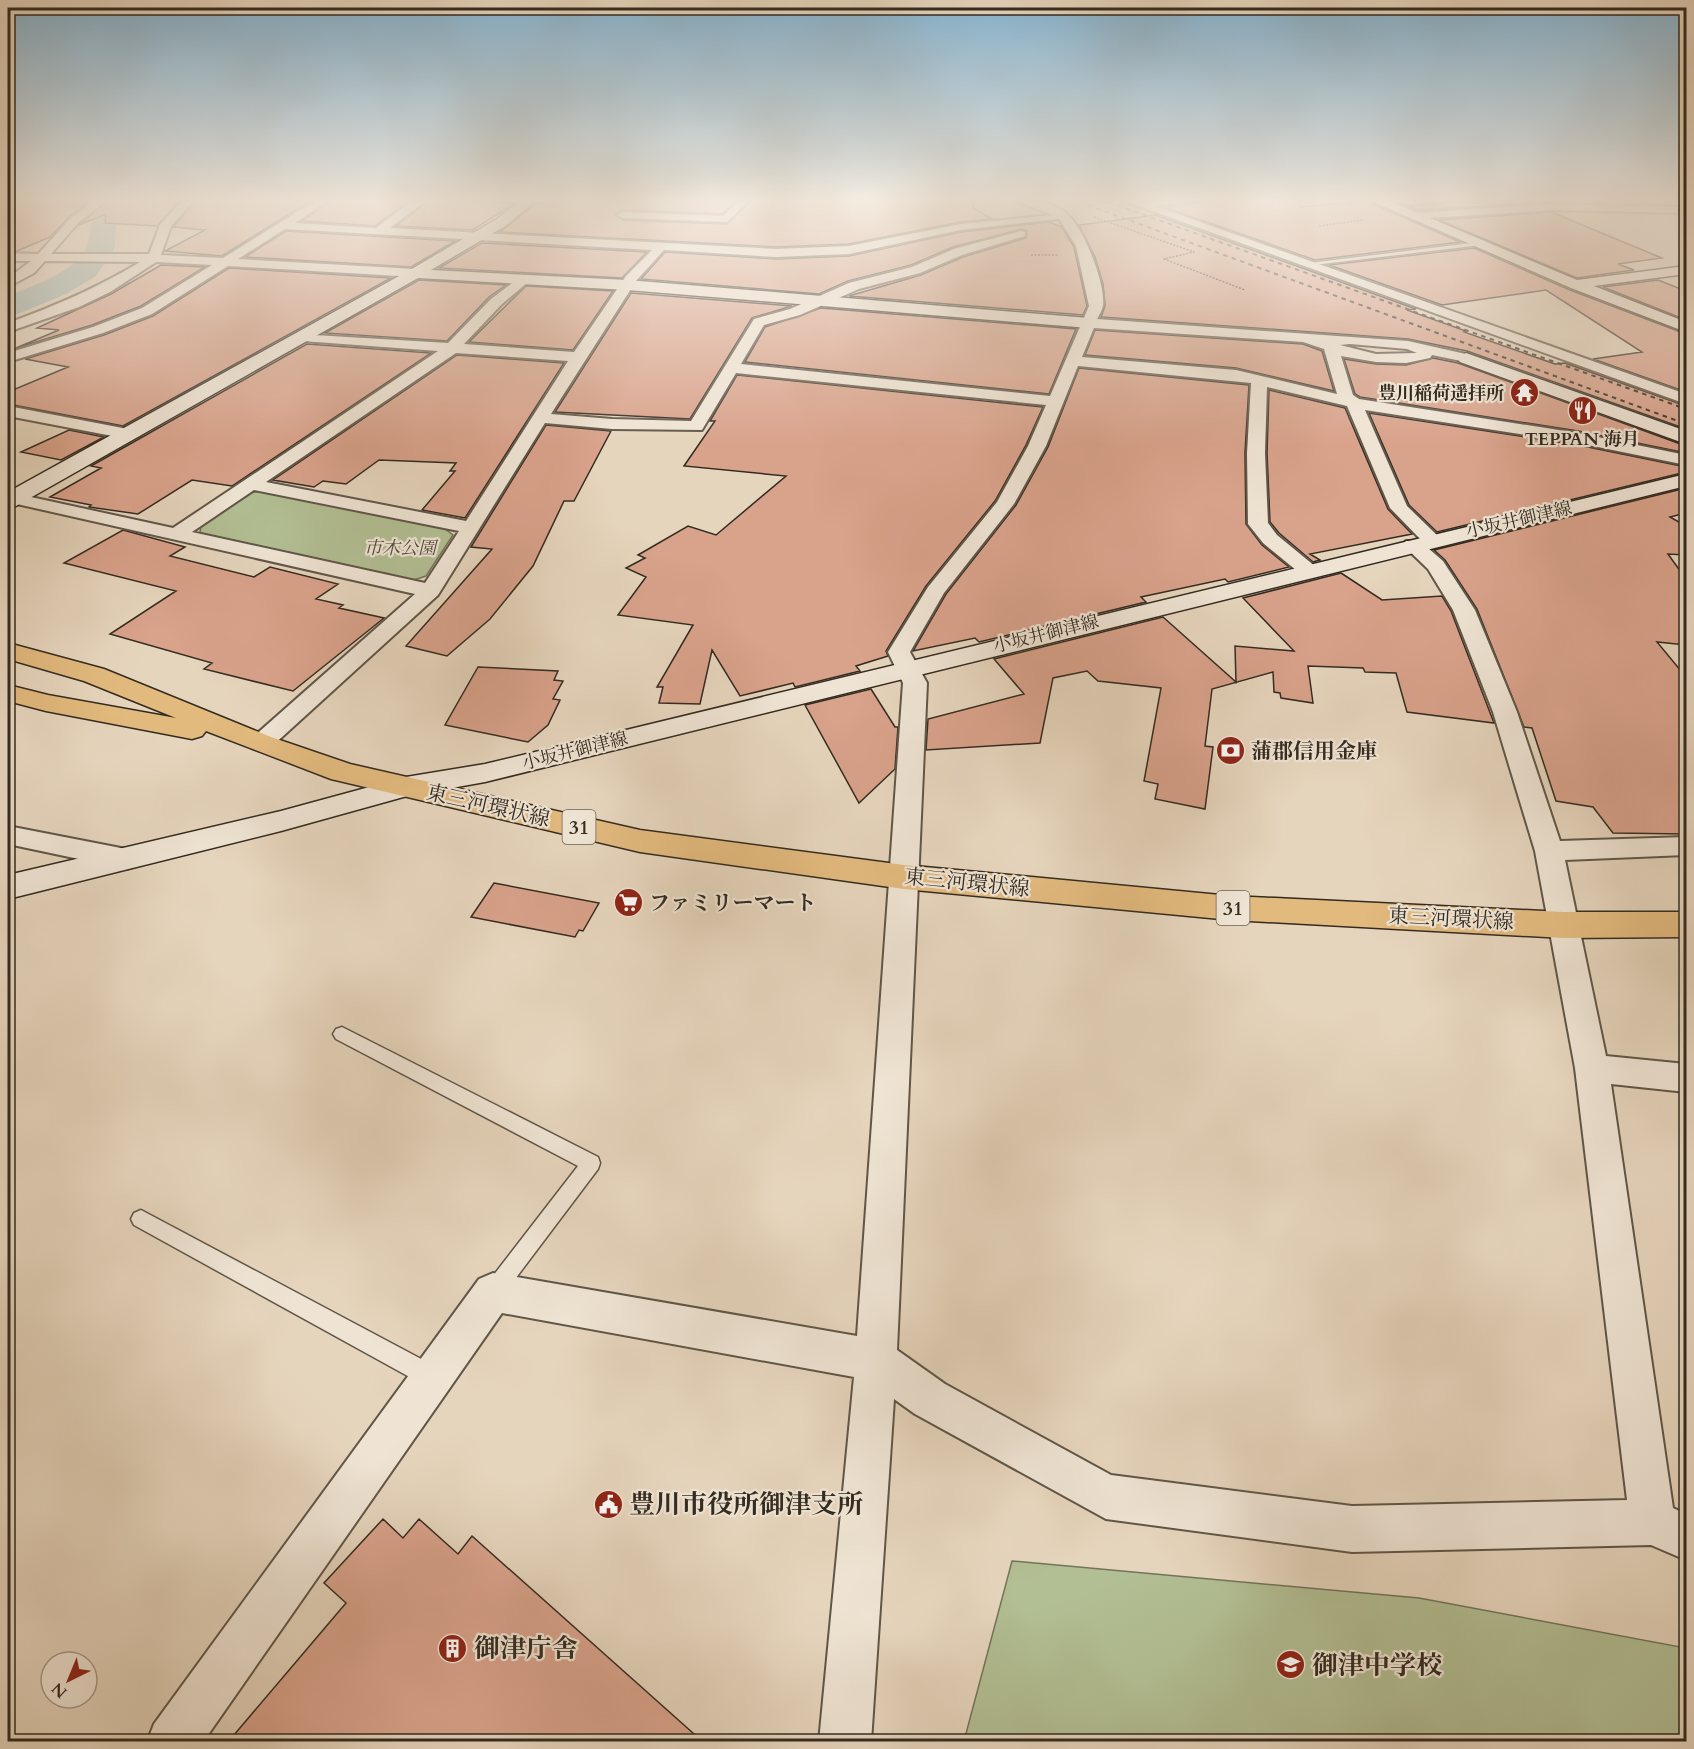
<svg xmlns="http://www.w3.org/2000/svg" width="1694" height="1749" font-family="Cardo,'Noto Serif JP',serif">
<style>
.green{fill:#b2be93;stroke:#72745a;stroke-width:1.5}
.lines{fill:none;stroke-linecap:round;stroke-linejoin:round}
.river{fill:#97b8b6;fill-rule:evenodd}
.building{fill:#d9a28b;stroke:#332b21;stroke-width:1.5}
.lane-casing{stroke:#605648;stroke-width:3}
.street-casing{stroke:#605648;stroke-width:4}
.secondary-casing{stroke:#332b21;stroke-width:3}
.primary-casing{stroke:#332b21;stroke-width:3}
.path{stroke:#332b21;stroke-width:1.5;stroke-dasharray:2 1.5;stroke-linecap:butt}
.lane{fill:#efe4d4;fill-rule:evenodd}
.street{fill:#efe4d4;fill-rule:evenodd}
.secondary{fill:#efe4d4;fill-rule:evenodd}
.primary{fill:#e3ba7e;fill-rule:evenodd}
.rail{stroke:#332b21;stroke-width:2;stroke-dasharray:4.5 4.5;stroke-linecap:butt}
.labels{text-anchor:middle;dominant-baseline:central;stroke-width:4.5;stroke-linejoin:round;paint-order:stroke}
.far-poi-label{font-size:18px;font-weight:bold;fill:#332b21;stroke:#efe4d4;text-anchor:end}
.far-street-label{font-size:18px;fill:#332b21;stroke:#efe4d4}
.far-park-label{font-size:18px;font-style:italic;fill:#4c4838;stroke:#efe4d4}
.shield{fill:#efe4d4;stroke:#6b6257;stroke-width:1.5}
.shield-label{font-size:20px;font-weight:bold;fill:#332b21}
.poi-label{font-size:21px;font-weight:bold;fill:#332b21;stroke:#efe4d4;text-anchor:start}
.street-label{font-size:21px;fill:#332b21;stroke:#efe4d4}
.near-poi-label{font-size:26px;font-weight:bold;fill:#332b21;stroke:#efe4d4;text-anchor:start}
</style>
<rect width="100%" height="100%" fill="#e6d5bd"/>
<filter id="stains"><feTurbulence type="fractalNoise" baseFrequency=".00333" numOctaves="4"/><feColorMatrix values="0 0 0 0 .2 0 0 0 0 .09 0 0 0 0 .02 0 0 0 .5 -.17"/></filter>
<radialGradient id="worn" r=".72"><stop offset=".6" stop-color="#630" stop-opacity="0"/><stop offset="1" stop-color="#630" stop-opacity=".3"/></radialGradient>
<!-- green -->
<path class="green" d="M265,490L445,529L453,535L426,576L414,580L200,533L201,526L250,493Z
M1012,1561L1419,1598L1686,1648V1741H964Z"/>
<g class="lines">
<!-- river -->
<path class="river" d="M110,199H137L117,221L114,250L96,276L66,294L8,318V296C29,287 78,271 86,248C96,220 83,224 110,199Z"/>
</g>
<!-- building -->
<path class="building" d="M8,199H92L69,217L50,237L17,251H8Z
M110,199H181L157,226L105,223L106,214L79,225Z
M197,199H313L222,256L165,251L205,230L173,227Z
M333,199H388L410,200L375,226L302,221Z
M550,199H737L723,214L623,210L615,214L623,220L727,224L753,199H975L973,208L992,219L961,222L849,244L776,247L500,232L536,203H545Z
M1223,199H1302L1300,207L1366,201L1460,242L1315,260L1164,207Z
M1392,199L1412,206L1464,200L1473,203L1538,199L1545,202L1418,210Z
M430,200L455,201L515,203L473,230L396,226Z
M1551,212L1662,258L1618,264L1634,270L1577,278L1439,220Z
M1155,215L1416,309L1407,310L1466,331L1464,332L1555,364L1565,363L1686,406V429L1467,351L1408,339L1101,317L1105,306L1103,284L1095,257L1079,225Z
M1049,222L1062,227L1074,247L1087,306L1083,315L849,296L921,275L963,257L1026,238L1027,231L1022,229L953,247L911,265L848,281L819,294L641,279L665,252L776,259L849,256L961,232Z
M286,231L455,241L411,267L245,257Z
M482,243L647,252L622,278L439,268Z
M1474,248L1570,290L1686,334V392L1593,359L1642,352L1546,290L1442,305L1329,265Z
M161,265L205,267L141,306L92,325L16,348L59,330L37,328L111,294Z
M229,268L391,278L123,426L8,404V392L68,367L25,359L104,335L153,316Z
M419,280L506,285L489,297L447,341L325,333Z
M1658,280L1686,291V320L1603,287Z
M526,286L613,291L573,350L469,342Z
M631,293L792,306L752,318L690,419L555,412Z
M821,308L1076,329L1049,394L745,362L765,327Z
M1095,330L1303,344L1322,351L1334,391L1236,368L1085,355Z
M307,344L431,353L232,486L192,480L138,514L89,507L91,505L50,497L101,468L91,466Z
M457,355L564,363L465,518L422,510L455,471H450L456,463L379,460L346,484L323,481L314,487L273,480Z
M1433,358L1458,363L1686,446V453L1578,431L1360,397L1355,394L1344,359L1376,364L1406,365Z
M1079,368L1249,385L1245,453L1246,524L1262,545L1289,567L1228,582L1225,579L1141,597L1146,602L979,642L975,638L913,651L946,594L1016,505L1048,447Z
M737,375L1043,407L1026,445L995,501L926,586L886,651L888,656L856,666L860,671L795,687L793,683L740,696L712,650L700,704L659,703L663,687H657L693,625L618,615L646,577L626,568L645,558L638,555L688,526L716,535L786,476L684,466L715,421H710Z
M1269,390L1345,408L1388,509L1412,534L1310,554L1320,560L1313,562L1279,533L1270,522L1267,453Z
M1369,413L1578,445L1686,467V472L1437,532L1409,505Z
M546,425L611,431L574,501H564L533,566L490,619L447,656L406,646L492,549L471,547Z
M69,430L104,437L61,460L21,452Z
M1686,488V513L1670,517L1686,526V555L1668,554L1686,579V645L1657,642L1686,677V834L1613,833L1593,807L1556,801L1532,728L1524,727L1477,609L1445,560L1434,550Z
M123,530L185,547L170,556L254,577L270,567L338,584L316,599L343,605L339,608L384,618L293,691L204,669L212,663L110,634L176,591L64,563Z
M1341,573L1382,600L1442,596L1451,611L1494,723L1407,712L1396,673L1365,672L1363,668L1308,666L1313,703L1281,698L1280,693L1274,692L1273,672L1212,689L1205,746L1213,747L1205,809L1155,799L1158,784L1144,781L1161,688L1098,681L1087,671L1053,678L1040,743L926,750L928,719L1024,694L994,659L1163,617L1236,682L1235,646L1294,651L1243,598Z
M478,667L558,671L554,680L563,681L553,699L560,700L548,725L528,742L445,725Z
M871,689L895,727H898L895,769L859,803L805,705Z
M494,883L599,903L583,931L579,930L575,937L471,917Z
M383,1519L403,1538L419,1519L458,1554L472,1536L703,1742H228L346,1603L324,1583Z"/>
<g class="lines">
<defs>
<path id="lane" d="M1479,242L1481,245L1305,266L1302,264Z
M342,1027L598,1157L600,1163L598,1169L500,1299L493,1302L486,1299L483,1292L486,1285L578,1166L336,1039L333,1034L336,1029Z
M141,1210L440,1369L443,1377L440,1385L432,1388L424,1385L134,1225L131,1219L134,1213Z"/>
<path id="street" d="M96,199H108L78,223L51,254H149L160,225L184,199H195L171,226L161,255L223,258L318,199H331L295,223L376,228L415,199H428L390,228L776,249L849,246L961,224L1053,215L1010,199C1029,199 1053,201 1068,215C1084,229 1106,285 1103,306C1102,310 1099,316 1097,319L1408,341L1466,354L1473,358L1471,361L1466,362L1432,355L1430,358L1406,363L1376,362L1341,356L1353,395L1359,399L1578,433L1686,455V465L1578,443L1365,410L1407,506L1442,540L1439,544H1425L1390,508L1347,406L1267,387L1265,453L1268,523L1277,535L1316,567L1319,571L1316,575H1302L1263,543L1248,524L1247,453L1251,383L1078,366L1046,446L1014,504L944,593L910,652L927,683L897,1350L945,1384L1111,1475L1352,1506L1627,1500L1575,1068L1535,851L1493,712L1453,610L1428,569L1403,545L1406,541H1420L1443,561L1475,610L1517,712L1560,841L1686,837V855L1565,860L1606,1056L1686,1064V1092L1611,1084L1673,1508L1686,1514V1560L1651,1545L1352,1552L1106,1519L915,1414L894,1399L871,1742H819L854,1377L502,1313L203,1742H147L154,1724L479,1279L493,1273L857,1336L903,683L888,652L928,587L997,502L1028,446L1046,405L736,373L702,430L612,429L545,423L438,595L270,748L261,751L252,748L248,743L252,738L415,594L8,502V492L173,528L438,351L302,341L297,340L295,337L297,334L448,343L491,299L523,275L529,279L528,282L501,305L464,344L574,352L626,276L652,250L285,229L238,259L415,269L421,273L415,277L228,266L152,314L103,333L8,362V353L93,327L142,308L212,265L156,262L110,292L79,307L8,332V323C55,306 97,288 140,262L45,261L34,273L8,287V278L31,261H8V253L38,254L70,219ZM1059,219L1076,246L1089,306L1050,396L741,364L764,325L800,315L859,289L920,273L962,255L1025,236V232L1021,231L954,249L912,267L849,283L790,309L754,319L691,421L612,419L551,414L636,281L664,250L776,257L849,254L961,230ZM1094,328L1303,342L1324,349L1337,394L1236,370L1082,357ZM1350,344L1407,349L1417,353L1376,354L1340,345ZM456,353L568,361L466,521L266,482ZM254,490L459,531L425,583L192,532Z
M740,199H751L727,222L623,218L617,215L623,212L724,216Z
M1119,199L1142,202L1198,199L1155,206L1686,394V404Z
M1552,204L1686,207V213L1552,210L1413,219L1407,216L1413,213Z
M8,406L128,429L136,434L128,439L8,416Z
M8,826L126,849L136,852L140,859L136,866L126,869L8,844Z"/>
<path id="secondary" d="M523,199H537L507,225L431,270L627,280L1089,318L1097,323L1089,328L627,290L418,278L16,506L8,507V492L410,270L497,219Z
M1367,199H1385L1577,280L1686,266V274L1594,286L1686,322V332L1571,288Z
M1466,353L1686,431V444L1460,362L1457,358Z
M1686,474V486L485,782L407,796L281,831L8,899V875L281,811L406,777L485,764Z"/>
<path id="primary" d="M8,643L104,669L271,737L350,764L640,830L904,865L1231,896L1564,912H1686V937L1564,938L1231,920L904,889L640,852L331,779L206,731L202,736L192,739L46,711L8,701V685L48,695L176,718L84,681L8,659Z"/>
</defs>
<!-- lane casing -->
<use href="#lane" class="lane-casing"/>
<!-- street casing -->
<use href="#street" class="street-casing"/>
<!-- secondary casing -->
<use href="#secondary" class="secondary-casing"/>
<!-- primary casing -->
<use href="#primary" class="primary-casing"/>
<!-- path -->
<path class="path" d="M1094,217L1194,252L1164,259L1245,290
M1319,226L1363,220
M1031,255H1059"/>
<!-- lane -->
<use href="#lane" class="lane"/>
<!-- street -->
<use href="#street" class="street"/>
<!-- secondary -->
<use href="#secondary" class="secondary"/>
<!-- primary -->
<use href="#primary" class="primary"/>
<!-- rail -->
<path class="rail" d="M1071,199L1686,424
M1100,199L1686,409"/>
</g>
<!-- sky -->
<linearGradient id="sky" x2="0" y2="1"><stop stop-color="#87b6d4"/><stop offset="0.45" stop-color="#f4ece1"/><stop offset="1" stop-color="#f4ece1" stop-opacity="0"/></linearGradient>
<rect width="1694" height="444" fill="url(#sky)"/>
<!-- icons -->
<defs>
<symbol id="temple-disc" viewBox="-11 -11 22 22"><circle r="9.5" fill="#8f2418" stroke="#efe4d4"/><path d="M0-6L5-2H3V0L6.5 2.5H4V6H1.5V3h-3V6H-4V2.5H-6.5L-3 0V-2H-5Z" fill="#fff"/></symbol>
<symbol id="restaurant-disc" viewBox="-11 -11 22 22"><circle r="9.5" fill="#8f2418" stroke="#efe4d4"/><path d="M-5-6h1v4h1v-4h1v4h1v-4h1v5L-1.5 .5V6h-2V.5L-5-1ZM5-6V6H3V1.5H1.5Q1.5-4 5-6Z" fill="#fff"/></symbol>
<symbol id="bank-disc" viewBox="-11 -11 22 22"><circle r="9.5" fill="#8f2418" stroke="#efe4d4"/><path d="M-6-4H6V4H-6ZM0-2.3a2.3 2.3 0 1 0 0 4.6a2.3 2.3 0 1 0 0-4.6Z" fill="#fff"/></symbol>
<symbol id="supermarket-disc" viewBox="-11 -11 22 22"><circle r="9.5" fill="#8f2418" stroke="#efe4d4"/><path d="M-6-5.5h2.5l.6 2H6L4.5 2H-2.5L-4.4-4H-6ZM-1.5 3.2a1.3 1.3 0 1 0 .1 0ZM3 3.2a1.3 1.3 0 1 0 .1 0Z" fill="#fff"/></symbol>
<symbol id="civic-disc" viewBox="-11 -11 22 22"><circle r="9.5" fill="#8f2418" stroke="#efe4d4"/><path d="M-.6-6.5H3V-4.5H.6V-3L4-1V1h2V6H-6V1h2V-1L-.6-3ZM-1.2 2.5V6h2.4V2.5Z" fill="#fff"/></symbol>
<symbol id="building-disc" viewBox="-11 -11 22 22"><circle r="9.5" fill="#8f2418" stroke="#efe4d4"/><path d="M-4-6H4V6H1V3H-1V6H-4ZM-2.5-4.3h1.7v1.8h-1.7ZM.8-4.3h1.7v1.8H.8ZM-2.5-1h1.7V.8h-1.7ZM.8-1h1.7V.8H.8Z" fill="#fff"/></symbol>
<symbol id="school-disc" viewBox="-11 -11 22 22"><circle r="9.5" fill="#8f2418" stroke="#efe4d4"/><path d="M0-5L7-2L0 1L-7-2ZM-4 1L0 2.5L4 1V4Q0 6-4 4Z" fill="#fff"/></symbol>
</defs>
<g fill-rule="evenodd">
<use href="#temple-disc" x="1508" y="376" width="33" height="33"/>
<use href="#restaurant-disc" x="1566" y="394" width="33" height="33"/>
<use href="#bank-disc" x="1214" y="734" width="33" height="33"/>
<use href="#supermarket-disc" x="612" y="886" width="33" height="33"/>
<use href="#civic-disc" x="592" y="1488" width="33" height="33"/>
<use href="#building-disc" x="436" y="1632" width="33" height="33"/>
<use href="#school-disc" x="1274" y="1648" width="33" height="33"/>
</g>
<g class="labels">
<!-- far-poi labels -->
<g class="far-poi-label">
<text x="1504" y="393">豊川稲荷遥拝所</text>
<text x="1582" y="439" text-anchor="middle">TEPPAN 海月</text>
</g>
<!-- far-street labels -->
<g class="far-street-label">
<text transform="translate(1519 520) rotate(-13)">小坂井御津線</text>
<text transform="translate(1046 634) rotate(-14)">小坂井御津線</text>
<text transform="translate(575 751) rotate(-14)">小坂井御津線</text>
</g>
<!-- far-park labels -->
<g class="far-park-label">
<text x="400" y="548">市木公園</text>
</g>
<!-- shield labels -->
<g class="shield">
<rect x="562.5" y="810" width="33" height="34" rx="4.5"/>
<rect x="1216.5" y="891" width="33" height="34" rx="4.5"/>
</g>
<g class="shield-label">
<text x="579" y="827">31</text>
<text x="1233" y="908">31</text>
</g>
<!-- poi labels -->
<g class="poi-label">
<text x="1251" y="751">蒲郡信用金庫</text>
<text x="649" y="903">ファミリーマート</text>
</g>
<!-- street labels -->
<g class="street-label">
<text transform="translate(488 806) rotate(13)">東三河環状線</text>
<text transform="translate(967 883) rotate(6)">東三河環状線</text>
<text transform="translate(1451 919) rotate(3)">東三河環状線</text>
</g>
<!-- near-poi labels -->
<g class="near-poi-label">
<text x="629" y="1504">豊川市役所御津支所</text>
<text x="474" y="1648">御津庁舎</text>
<text x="1312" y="1665">御津中学校</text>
</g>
</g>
<!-- margin -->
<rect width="1694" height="1749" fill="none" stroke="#e6d5bd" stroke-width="30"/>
<rect x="9" y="9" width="1676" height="1731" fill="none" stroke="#332b21" stroke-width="3"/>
<rect x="15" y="15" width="1664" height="1719" fill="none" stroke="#332b21" stroke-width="1.5"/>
<!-- north arrow -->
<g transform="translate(69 1680) rotate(223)"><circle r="28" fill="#efe4d4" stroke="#a49a8c" stroke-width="1.5"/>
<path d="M0-4.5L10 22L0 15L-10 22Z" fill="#8f2418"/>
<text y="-9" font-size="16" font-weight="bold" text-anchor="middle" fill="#332b21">N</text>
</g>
<rect width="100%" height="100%" filter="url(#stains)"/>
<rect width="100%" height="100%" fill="url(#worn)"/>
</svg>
